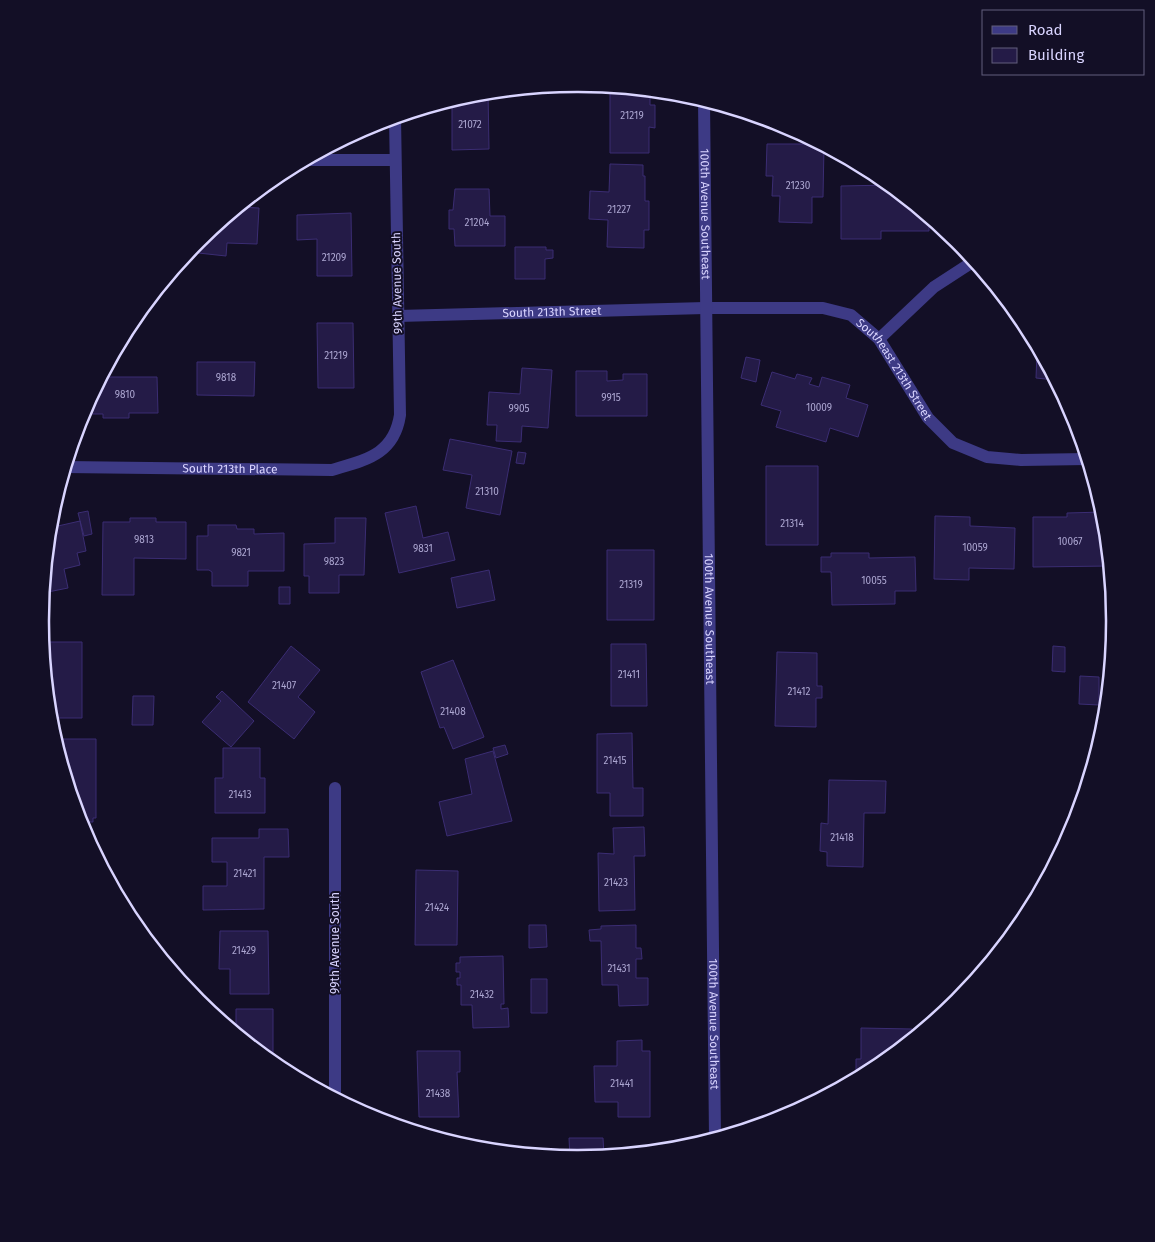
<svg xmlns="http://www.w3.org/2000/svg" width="1155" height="1242" font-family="'Fira Sans',sans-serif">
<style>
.building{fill:#241b47;stroke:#3b2d73}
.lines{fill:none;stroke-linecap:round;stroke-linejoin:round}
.minor{stroke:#3d3a85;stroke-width:12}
.tertiary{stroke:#3d3a85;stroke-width:12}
.labels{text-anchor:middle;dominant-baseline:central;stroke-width:4;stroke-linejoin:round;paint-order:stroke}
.number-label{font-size:10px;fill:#aca6d1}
.street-label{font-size:12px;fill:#d9d4ff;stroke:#130f26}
.rim{fill:none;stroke:#d9d4ff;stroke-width:2.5}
</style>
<rect width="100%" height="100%" fill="#130f26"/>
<!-- building -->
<path class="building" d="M610,87L650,91V105H655V128L649,127V153H610Z
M488,92L489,149L452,150V100L473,94Z
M767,144H820L824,146L823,197H812V223L779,222L780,196H772L773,176H766Z
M610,164L643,165V176H645V201H649V230H644V248L607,247L608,220L589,219L590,191L609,192Z
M890,185L929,217V231H881V239H841V186Z
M455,189H489L490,216H505V246H455L454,229H449V210H453Z
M238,207L259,208L257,244L227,243L226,256L189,252L198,241Z
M351,213L352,276H317V239L297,240V215Z
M515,247H546V250H553V258L545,259V279H515Z
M317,323H353L354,388H318Z
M1039,350L1055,380L1036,378L1037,353H1039Z
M746,357L760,360L756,382L741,378Z
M197,362H255L254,396L197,395Z
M522,368L552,370L548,428L522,426L521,442L496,441L497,425H487L489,392L520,394Z
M576,371H607V381L623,380V374H647V416H576Z
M772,372L795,379L797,374L812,378L809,384L819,387L822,377L850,385L846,398L868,405L858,437L830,428L826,442L776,427L781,411L761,405Z
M101,377H157L158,413H129V418H103V414H81Z
M450,439L512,451L500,515L466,508L472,475L443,470Z
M518,452L526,453L524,464L516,463Z
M766,466H818V545H766Z
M416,506L423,538L448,532L455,560L399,573L385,513Z
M88,511L92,534L84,536L78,513Z
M1103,512L1110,566L1033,567V517H1067V513Z
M935,516L970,517V526L1015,528L1014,569L969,568V580L934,579Z
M130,518H156V522H186V559L134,558V595H102L103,522H130Z
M335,518H366L364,575H339V593H309V576H304V544L335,543Z
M80,521L86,551L77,553L80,565L64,569L68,588L43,593L49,528Z
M208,525H236L237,529H254V534L284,533V571H248V586H212V572L209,570H197V536H208Z
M607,550H654V620H607Z
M831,553H869V558L915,557L916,591H895V604L832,605L831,572H821V557H831Z
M489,570L495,600L457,608L451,578Z
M279,587H290V604H279Z
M44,642H82V718H50Z
M611,644H646L647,706H611Z
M291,646L320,670L298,697L315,712L294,739L248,702Z
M1053,646L1065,647V672L1052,671Z
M777,652L817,653V686H822V698H816V727L775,726Z
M453,660L484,737L453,749L444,727L440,728L421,672Z
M1080,676L1099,677V705L1079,704Z
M222,691L254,721L231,747L202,722L221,701L216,697Z
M133,696H154L153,725H132Z
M632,733L633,788H643V816H610V793H597V734Z
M54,739H96V818H93V822H79Z
M505,745L508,754L496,758L493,748Z
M223,748H260V778H265V813H215V778H223Z
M493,751L512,821L447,836L439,802L472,794L465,759Z
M829,780L886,781L885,813H864L863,867L827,866V852L820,851L821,823L828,824Z
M91,827V845L81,828Z
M644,827L645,856H634L635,910L599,911L598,853L614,854L613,828Z
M259,829H288L289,857H264V909L203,910V886H227V862H212V838H259Z
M416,870L458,871L457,945H415Z
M529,925H546L547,947L529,948Z
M636,925V948H641L642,959H636V978H648V1005L619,1006L618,985H602L601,941H590L589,930L601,929V926Z
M220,931H268L269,994H230V969H219Z
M503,956L504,1004H501V1009L508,1008L509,1027L473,1028L472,1005H461V985H457V978H460V972H456V963H460V957Z
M531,979H547V1013H531Z
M236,1009H273V1063L236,1033Z
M861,1028L912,1029L911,1039L876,1068L856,1079V1059H861Z
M642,1040V1051H650V1117H618V1102H595L594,1066H617V1041Z
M417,1051H460V1072H457L459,1117H419Z
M569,1138H603L604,1156L570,1158Z"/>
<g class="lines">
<!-- minor -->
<g class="minor">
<path d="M305,160H395"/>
<path id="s1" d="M398,316L705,308H823L851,315L879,339L928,418L953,443L987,457L1021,460L1087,459"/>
<path d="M879,339L934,287L974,261"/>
<path id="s2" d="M65,467L332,470C365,460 394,455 400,415L395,117"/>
<path d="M335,788V1098"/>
</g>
<!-- tertiary -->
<path class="tertiary" id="s3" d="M704,100L715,1138"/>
</g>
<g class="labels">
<!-- number labels -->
<g class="number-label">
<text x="632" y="116">21219</text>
<text x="470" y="125">21072</text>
<text x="798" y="186">21230</text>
<text x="619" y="210">21227</text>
<text x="477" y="223">21204</text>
<text x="334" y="258">21209</text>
<text x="336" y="356">21219</text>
<text x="226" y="378">9818</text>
<text x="125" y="395">9810</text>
<text x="611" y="398">9915</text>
<text x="819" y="408">10009</text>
<text x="519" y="409">9905</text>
<text x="487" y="492">21310</text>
<text x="792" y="524">21314</text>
<text x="144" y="540">9813</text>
<text x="1070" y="542">10067</text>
<text x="975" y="548">10059</text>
<text x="423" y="549">9831</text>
<text x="241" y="553">9821</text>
<text x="334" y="562">9823</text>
<text x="874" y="581">10055</text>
<text x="631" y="585">21319</text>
<text x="629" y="675">21411</text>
<text x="284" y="686">21407</text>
<text x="799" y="692">21412</text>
<text x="453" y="712">21408</text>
<text x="615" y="761">21415</text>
<text x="240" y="795">21413</text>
<text x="842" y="838">21418</text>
<text x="245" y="874">21421</text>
<text x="616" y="883">21423</text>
<text x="437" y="908">21424</text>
<text x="244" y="951">21429</text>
<text x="619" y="969">21431</text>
<text x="482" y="995">21432</text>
<text x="622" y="1084">21441</text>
<text x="438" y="1094">21438</text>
</g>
<!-- street labels -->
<g class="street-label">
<text stroke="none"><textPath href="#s3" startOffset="114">100th Avenue Southeast</textPath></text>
<text transform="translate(397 283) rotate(-91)">99th Avenue South</text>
<text stroke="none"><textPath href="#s1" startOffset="154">South 213th Street</textPath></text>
<text stroke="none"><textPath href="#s1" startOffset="524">Southeast 213th Street</textPath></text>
<text stroke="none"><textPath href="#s2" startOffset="165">South 213th Place</textPath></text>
<text stroke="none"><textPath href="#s3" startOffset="519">100th Avenue Southeast</textPath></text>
<text transform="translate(335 943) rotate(-90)">99th Avenue South</text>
<text stroke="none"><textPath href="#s3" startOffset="924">100th Avenue Southeast</textPath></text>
</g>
</g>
<!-- crop -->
<path d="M0 0H1155V1242H0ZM577 92H578A528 528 0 0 1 1106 620V622A528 528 0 0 1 578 1150H577A528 528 0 0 1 49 622V620A528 528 0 0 1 577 92Z" fill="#130f26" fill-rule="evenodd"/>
<path class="rim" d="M577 92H578A528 528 0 0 1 1106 620V622A528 528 0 0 1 578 1150H577A528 528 0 0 1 49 622V620A528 528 0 0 1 577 92Z"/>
<!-- legend -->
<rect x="982" y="10" width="162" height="65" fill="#130f26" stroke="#625e7d"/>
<rect x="992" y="26" width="25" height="8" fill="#3d3a85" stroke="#625e7d"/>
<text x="1028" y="35" font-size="15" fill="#d9d4ff">Road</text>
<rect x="992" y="48" width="25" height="15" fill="#241b47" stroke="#625e7d"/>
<text x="1028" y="60" font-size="15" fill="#d9d4ff">Building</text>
</svg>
